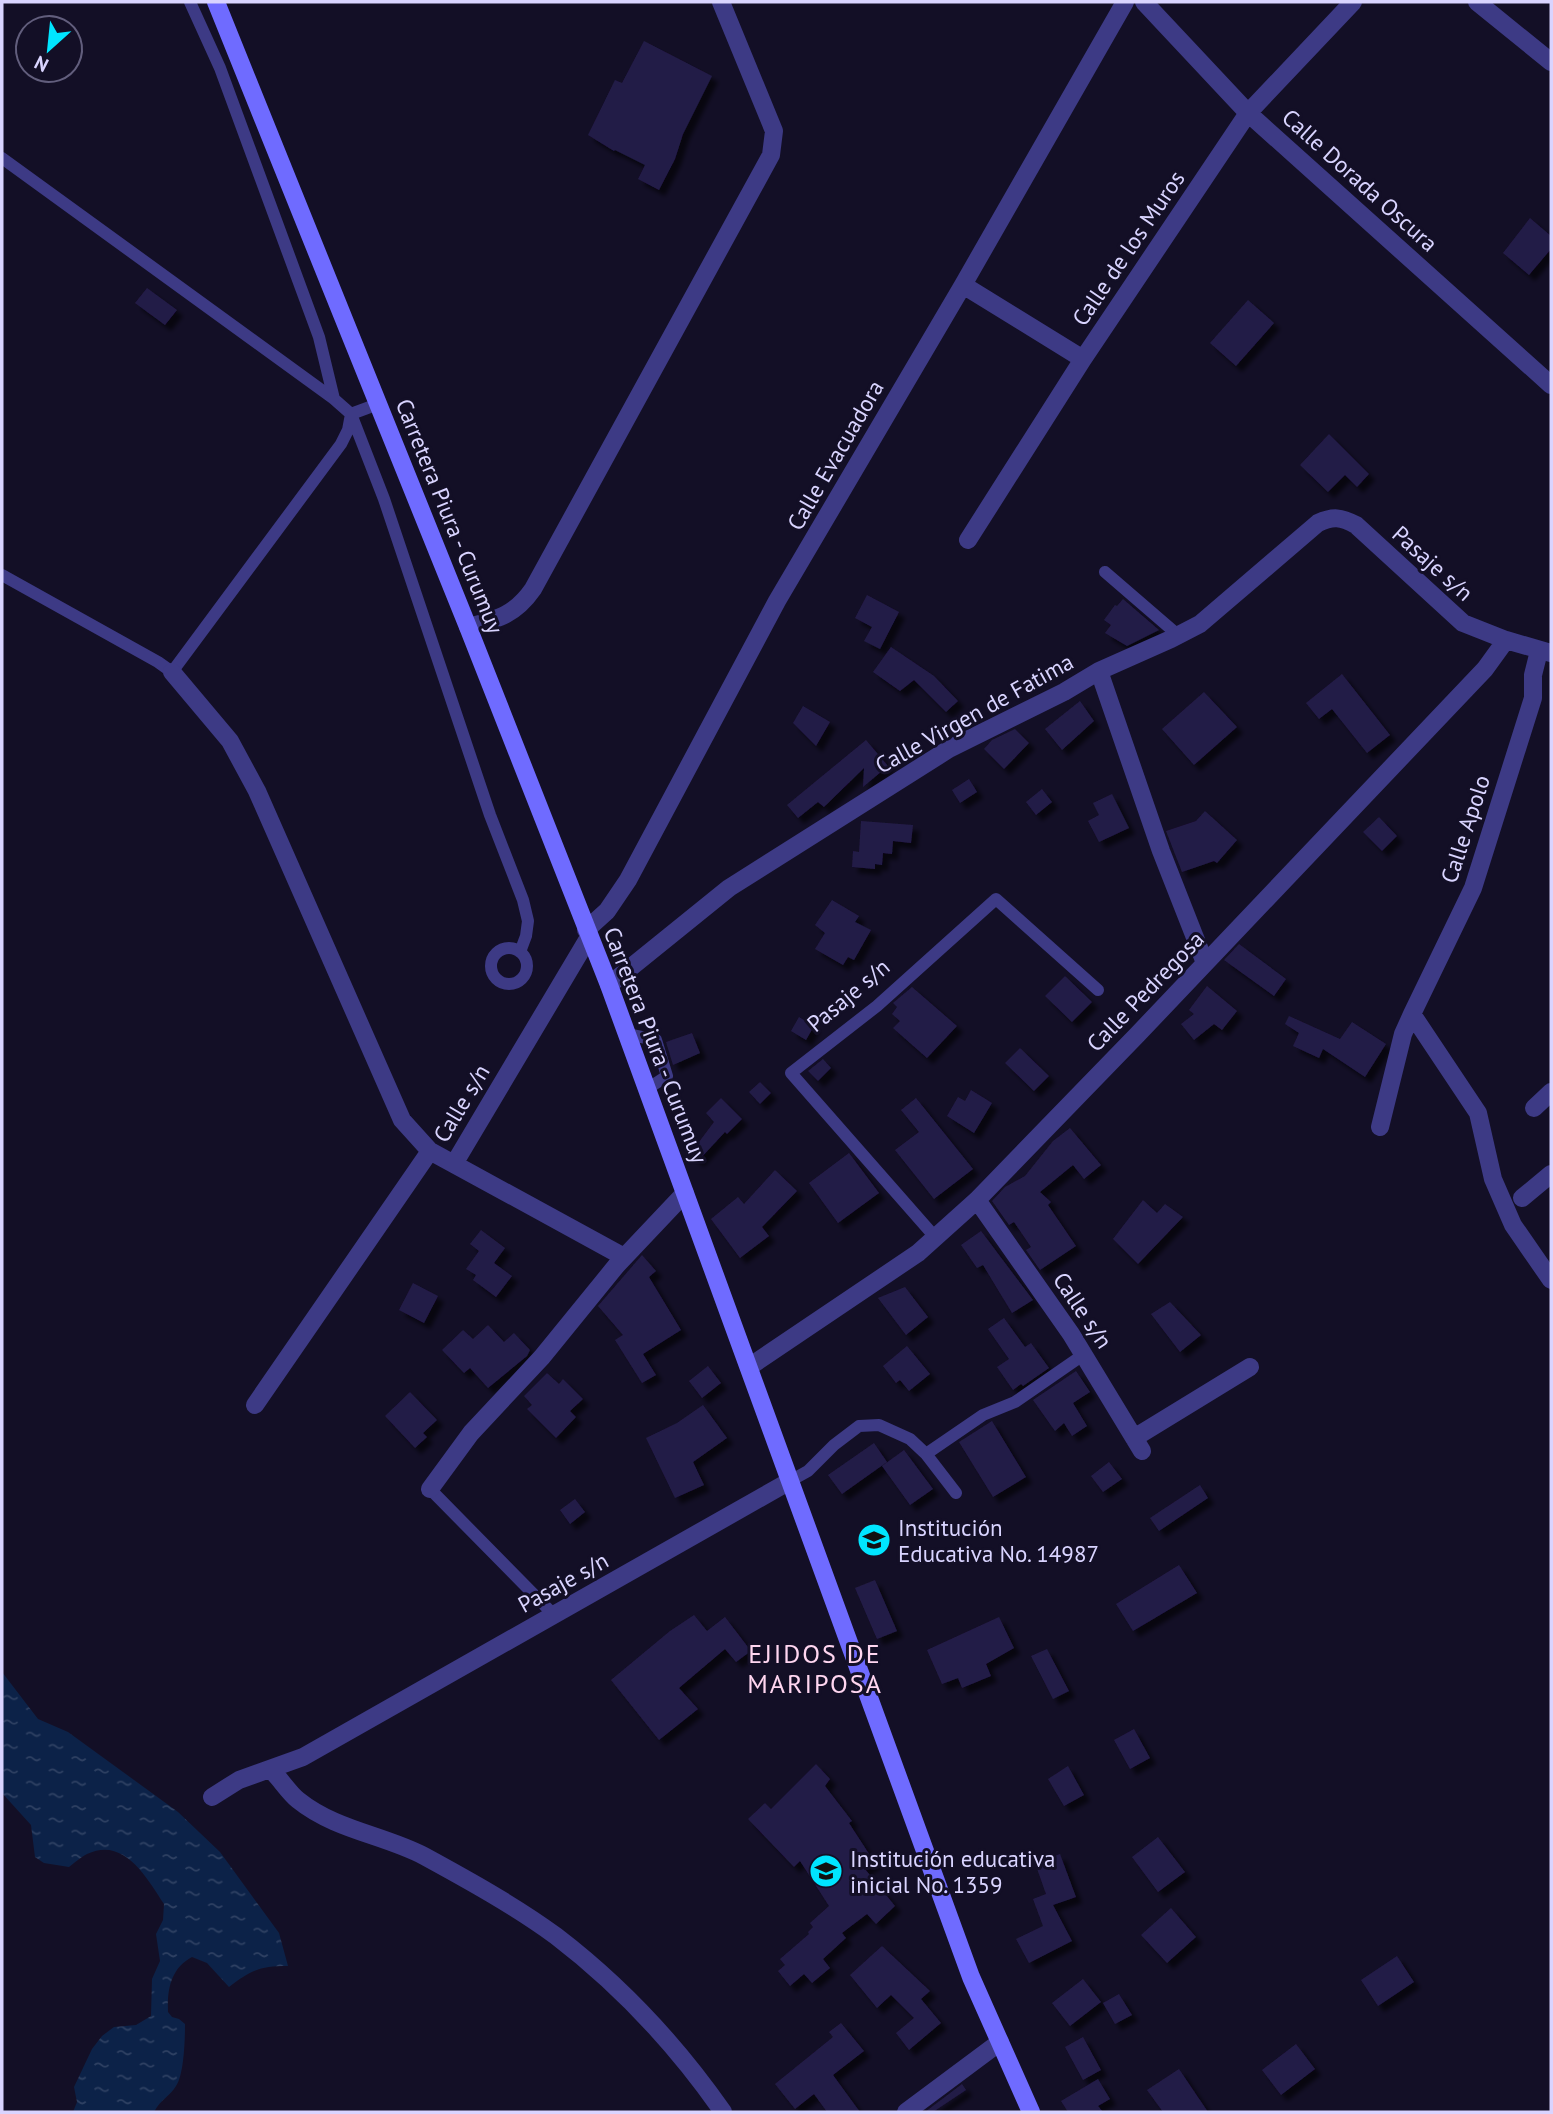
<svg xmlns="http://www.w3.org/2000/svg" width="1553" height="2114" font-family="'PT Sans',sans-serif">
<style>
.water{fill:url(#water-ripples)}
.building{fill:#241b47;filter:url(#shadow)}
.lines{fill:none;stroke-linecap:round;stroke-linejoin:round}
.lane{stroke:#3d3a85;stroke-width:12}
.street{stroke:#3d3a85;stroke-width:18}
.secondary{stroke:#6f6bff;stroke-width:18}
.labels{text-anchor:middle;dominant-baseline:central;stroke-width:6;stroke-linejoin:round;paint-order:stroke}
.street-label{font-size:23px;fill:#d9d4ff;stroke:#130f26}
.poi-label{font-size:23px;fill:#d9d4ff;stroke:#130f26;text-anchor:start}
.quarter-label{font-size:26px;letter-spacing:2px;fill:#ffd6f0;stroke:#130f26}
</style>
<defs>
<pattern id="water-ripples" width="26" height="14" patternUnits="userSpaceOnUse" patternTransform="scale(1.75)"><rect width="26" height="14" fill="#0c2248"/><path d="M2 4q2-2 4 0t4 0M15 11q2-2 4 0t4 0" fill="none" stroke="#2f4163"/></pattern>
<filter id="shadow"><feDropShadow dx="6" dy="6" stdDeviation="2" flood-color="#0009"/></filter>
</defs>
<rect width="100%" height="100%" fill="#130f26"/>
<!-- water -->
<path class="water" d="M2,1672L38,1719L68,1732L178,1812L220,1852L279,1933L288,1966C260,1966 251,1970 229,1987L207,1963L192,1957C171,1968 167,1989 168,2012L172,2017L179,2019L185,2024C185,2039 184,2075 176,2086C170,2096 161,2099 154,2112H73L77,2102L74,2087L92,2049L102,2036L114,2027L136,2025L151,2016L152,1979L160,1961L156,1934L163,1920L164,1904C147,1878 124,1836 87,1854C81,1857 74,1863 69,1867L44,1863L35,1857L31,1825L2,1793Z"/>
<!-- building -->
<path class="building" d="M644,41L712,76L683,134L675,159L659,190L638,179L645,165L615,150L614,151L588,135L615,80L622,83Z
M1530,218L1551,236V249L1529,275L1503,253Z
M147,288L177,310L165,325L135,303Z
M1248,300L1274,323L1236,366L1210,343Z
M1329,434L1369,474L1357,487L1345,475L1328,492L1300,465Z
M867,595L899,612L880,649L864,641L872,627L855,618Z
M1123,599L1159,630L1127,646L1105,633L1111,625L1104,620L1115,605L1117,606Z
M891,647L934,676L958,701L946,712L914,680L900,691L873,672Z
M1342,674L1390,735L1367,753L1332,709L1319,719L1306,703Z
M1204,692L1237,727L1194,765L1162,729Z
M1080,701L1094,721L1062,750L1045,729Z
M803,706L830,722L816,746L793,723Z
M1015,729L1029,743L1004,769L984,749L992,740Z
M866,740L888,766L863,787L864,768L824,807L818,802L798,818L787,805Z
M969,779L977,792L960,803L952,790Z
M1042,789L1052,802L1036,815L1026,802Z
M1112,794L1129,828L1099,842L1088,821L1099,815L1093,803Z
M1205,811L1237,840L1217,863L1214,861L1182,872L1166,831L1196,821Z
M1379,817L1397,836L1382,851L1363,832Z
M861,821L913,825L911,843L893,841L892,854L883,853L882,865L875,864V869L852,867L853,851L859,852Z
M832,900L859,916L855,922L871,930L854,960L848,957L843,965L815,949L825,933L815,925Z
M1239,944L1286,979L1274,996L1224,960Z
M1065,976L1092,1002L1072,1022L1045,996Z
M1207,986L1237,1011L1222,1030L1214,1024L1194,1040L1181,1024L1194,1014L1189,1010Z
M912,987L957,1026L927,1058L893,1028L900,1021L892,1014L897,1007L893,1003Z
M1289,1016L1340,1039L1352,1022L1386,1044L1365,1077L1323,1049L1319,1058L1293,1046L1299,1033L1285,1024Z
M799,1017L814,1026L806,1040L791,1031Z
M692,1033L700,1053L673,1065L666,1042Z
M1020,1048L1049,1076L1034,1091L1005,1063Z
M823,1059L831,1068L818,1081L808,1071Z
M760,1082L771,1093L760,1104L749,1092Z
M971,1090L992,1103L974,1133L947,1116L958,1097L965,1101Z
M721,1098L742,1119L727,1134L725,1132L698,1161L690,1154L714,1122L706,1113Z
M916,1098L973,1169L934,1199L895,1150L919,1132L901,1110Z
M1070,1128L1101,1165L1084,1179L1073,1165L1040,1192L1051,1202L1048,1205L1076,1246L1040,1270L1026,1250L1031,1247L1014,1222L1009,1225L992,1201L1005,1187L1025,1176L1053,1141Z
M849,1153L879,1193L838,1223L809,1183Z
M775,1170L797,1191L762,1227L769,1236L740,1258L711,1219L738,1197L744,1204Z
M1143,1200L1157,1213L1165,1204L1183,1217L1138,1264L1113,1239Z
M481,1230L505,1248L494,1263L512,1276L496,1297L473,1280L476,1275L466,1269L479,1251L470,1244Z
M981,1231L1033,1300L1012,1313L983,1265L977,1268L961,1245Z
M642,1255L656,1271L649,1277L681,1330L643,1354L656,1375L642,1383L615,1340L623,1335L598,1306Z
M413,1283L438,1296L424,1323L399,1310Z
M905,1287L928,1317L906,1335L878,1298Z
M1170,1302L1201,1335L1180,1352L1151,1314Z
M1004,1318L1025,1347L1031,1343L1049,1368L1023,1386L1021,1384L1013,1390L997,1367L1009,1359L988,1329Z
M488,1325L504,1342L514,1333L530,1350L527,1356L488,1388L470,1368L464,1373L442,1350L463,1330L473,1339Z
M907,1346L930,1374L909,1391L900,1380L896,1383L883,1366Z
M708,1366L721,1383L702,1398L689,1381Z
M1076,1371L1090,1392L1073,1403L1087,1426L1072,1436L1064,1423L1055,1431L1033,1400Z
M547,1373L559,1384L563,1379L583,1399L570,1411L576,1417L556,1438L527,1409L532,1405L524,1396Z
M410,1392L437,1420L423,1433L427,1437L415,1448L385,1416Z
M703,1405L727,1438L693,1462L704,1485L675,1498L646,1438L677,1423Z
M992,1421L1026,1477L993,1497L959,1442Z
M874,1443L887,1462L842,1494L828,1475Z
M904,1450L933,1489L910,1505L882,1466Z
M1109,1462L1122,1479L1103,1492L1091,1476Z
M1200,1485L1208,1498L1159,1531L1150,1518Z
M575,1499L585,1512L570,1524L560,1510Z
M1179,1565L1197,1593L1133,1631L1116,1604Z
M875,1580L897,1631L877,1639L855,1588Z
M694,1615L707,1631L725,1617L751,1651L736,1662L725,1649L679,1688L698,1709L659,1740L611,1680L670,1631Z
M999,1617L1014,1648L986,1664L991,1676L962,1688L958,1678L942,1684L927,1650Z
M1047,1649L1069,1691L1053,1699L1031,1656Z
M1134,1729L1150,1758L1130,1769L1114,1740Z
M816,1764L830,1779L825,1786L852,1821L849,1823L875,1863L865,1869L895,1906L876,1924L867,1914L842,1933L846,1938L823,1959L830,1968L812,1983L804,1974L790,1986L778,1971L785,1965L780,1959L809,1934L808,1932L813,1927L810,1923L829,1906L800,1861L794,1867L748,1819L765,1803L771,1809Z
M1068,1766L1084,1795L1064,1806L1048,1779Z
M1158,1837L1185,1872L1158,1892L1132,1857Z
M1060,1854L1076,1897L1053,1905L1072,1941L1029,1963L1016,1939L1043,1926L1033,1899L1046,1894L1035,1863Z
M1171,1908L1196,1937L1167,1963L1141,1935Z
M882,1946L930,1991L921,1999L941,2023L909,2050L896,2033L914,2018L891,1995L877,2008L850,1975Z
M1397,1956L1414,1982L1378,2006L1361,1980Z
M1083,1979L1101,2002L1070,2026L1052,2003Z
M1119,1994L1132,2015L1115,2024L1103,2003Z
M841,2023L864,2051L833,2075L860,2112H827L814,2094L795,2109L775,2084L833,2037L829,2032Z
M1083,2037L1101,2070L1083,2080L1065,2047Z
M1296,2044L1315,2069L1281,2095L1262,2070Z
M1179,2069L1208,2112H1163L1147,2090Z
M1098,2079L1110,2099L1098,2106L1103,2112H1068L1061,2101Z
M962,2084L966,2090L933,2112H925Z"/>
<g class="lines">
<!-- lane -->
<path class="lane" d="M190,2L220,68L319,337L334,399
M2,158L334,399L351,414L384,499L490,815L523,900L528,921L526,936L520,952
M1105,572L1178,635
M2,575L158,662L172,672L341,444L348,430L351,414L378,404
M491 966a18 18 0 1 1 36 0a18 18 0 1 1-36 0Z
M627,1034L656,1040L667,1076L647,1089
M935,1237L791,1073L877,1006L996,899L1098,990
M926,1454L983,1415L1015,1402L1083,1355
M790,1481L808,1471L834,1445L859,1426L879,1425L910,1439L926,1454L956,1493
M430,1489L554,1615"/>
<!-- street -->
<path class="street" d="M1144,2L1248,113L1551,385
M1477,2L1551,62
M963,285L1083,359
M968,540L1083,359L1248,113L1353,2
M468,627C498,619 515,615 533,589L771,155L774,131L721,2
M1539,651L1533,675V698L1473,888L1412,1014L1478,1113L1493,1179L1513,1225L1551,1280
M1099,671L1161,851L1205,963
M172,672L230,741L257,791L402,1120L430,1151L624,1257
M586,930L607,911L628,880L777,601L963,285L1125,2
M609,985L729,888L949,749L1064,692L1099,671L1171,639L1200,624L1318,523C1333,516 1341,517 1356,525L1463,623L1506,640
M1534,1108L1551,1092
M1380,1127L1403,1034L1412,1014
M454,1164L589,937
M1522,1198L1551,1174
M977,1200L1071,1334L1142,1451
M749,1367L918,1253L977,1200L1138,1034L1485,669L1506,640L1551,653
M255,1405L430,1151
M1134,1438L1250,1367
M430,1489L471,1433L542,1357L616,1266L685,1193
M270,1769C280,1778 288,1792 298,1800C335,1830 384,1835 424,1856C468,1880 515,1906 556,1936C620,1985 677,2046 723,2112
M212,1797L239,1780L303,1757L790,1481
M906,2112L1000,2042"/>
<!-- secondary -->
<path class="secondary" d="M216,2L468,627L609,985L971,1977L1031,2112"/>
</g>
<!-- icons -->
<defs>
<symbol id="school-disc" viewBox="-11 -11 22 22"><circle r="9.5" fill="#00e5ff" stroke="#130f26"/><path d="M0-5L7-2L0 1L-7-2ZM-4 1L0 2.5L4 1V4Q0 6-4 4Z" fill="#111"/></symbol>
</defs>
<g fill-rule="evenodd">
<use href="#school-disc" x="855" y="1521" width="38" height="38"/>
<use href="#school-disc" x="807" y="1852" width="38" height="38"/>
</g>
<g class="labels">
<!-- street labels -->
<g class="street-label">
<text transform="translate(1360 180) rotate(42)">Calle Dorada Oscura</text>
<text transform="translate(1128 248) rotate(-56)">Calle de los Muros</text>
<text transform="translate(835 455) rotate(-60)">Calle Evacuadora</text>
<text transform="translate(450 516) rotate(68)">Carretera Piura - Curumuy</text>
<text transform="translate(1433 563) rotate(42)">Pasaje s/n</text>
<text transform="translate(974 713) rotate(-29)">Calle Virgen de Fatima</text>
<text transform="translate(1465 829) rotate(-72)">Calle Apolo</text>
<text transform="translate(1145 991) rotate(-46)">Calle Pedregosa</text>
<text transform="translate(848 995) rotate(-40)">Pasaje s/n</text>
<text transform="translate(656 1045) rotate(69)">Carretera Piura - Curumuy</text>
<text transform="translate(461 1103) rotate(-59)">Calle s/n</text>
<text transform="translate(1083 1310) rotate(56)">Calle s/n</text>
<text transform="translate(563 1582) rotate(-29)">Pasaje s/n</text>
</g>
<!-- poi labels -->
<g class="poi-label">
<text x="898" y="1527">Institución<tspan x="898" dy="26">Educativa No. 14987</tspan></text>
<text x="850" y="1858">Institución educativa<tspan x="850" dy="26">inicial No. 1359</tspan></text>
</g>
<!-- quarter labels -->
<g class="quarter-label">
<text x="815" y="1653">EJIDOS DE<tspan x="815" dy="30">MARIPOSA</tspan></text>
</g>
</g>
<!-- border -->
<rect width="1553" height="2114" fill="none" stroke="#d9d4ff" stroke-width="7"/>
<!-- north arrow -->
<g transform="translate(49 49) rotate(207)"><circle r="33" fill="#130f26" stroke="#625e7d" stroke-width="2"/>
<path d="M0-5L12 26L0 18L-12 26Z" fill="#00e5ff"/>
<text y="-10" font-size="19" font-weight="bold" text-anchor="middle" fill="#d9d4ff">N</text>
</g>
</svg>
